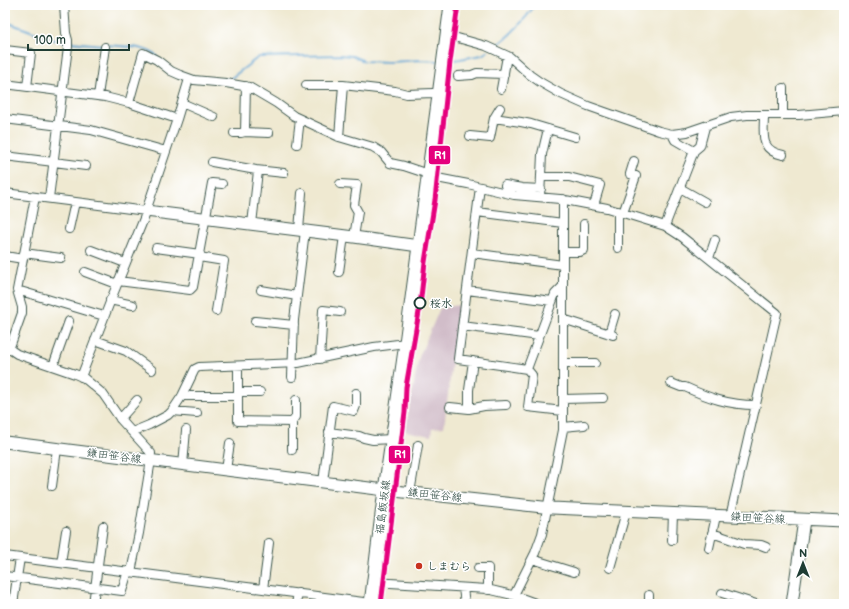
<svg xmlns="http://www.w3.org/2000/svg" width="849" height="609" font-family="'Balsamiq Sans','Klee One',sans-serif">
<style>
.industrial{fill:#d1bdc9}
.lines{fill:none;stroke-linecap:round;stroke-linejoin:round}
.stream{stroke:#5aa2d1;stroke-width:2}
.street-casing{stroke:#3e574c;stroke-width:10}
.secondary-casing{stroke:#3e574c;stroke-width:13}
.primary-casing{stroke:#3e574c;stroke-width:15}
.street{stroke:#fff;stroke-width:8}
.secondary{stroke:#fff;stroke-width:11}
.primary{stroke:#fff;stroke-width:13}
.rail-1-casing{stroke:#fff;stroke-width:8}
.rail-1{stroke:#e5007d;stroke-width:5}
.stop-dot{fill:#fff;stroke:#1f3d34;stroke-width:2}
.poi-dot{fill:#c8321e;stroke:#fff;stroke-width:1.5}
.labels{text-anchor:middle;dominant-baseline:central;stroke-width:3;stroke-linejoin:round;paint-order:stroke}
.stop-label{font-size:11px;font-weight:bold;fill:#1f3d34;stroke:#fff;text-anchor:start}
.street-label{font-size:11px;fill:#1f3d34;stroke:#fff}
.poi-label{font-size:11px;font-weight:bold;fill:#1f3d34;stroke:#fff;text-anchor:start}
.line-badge{stroke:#fff;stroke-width:1.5}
.badge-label{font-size:11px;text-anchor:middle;font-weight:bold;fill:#fff}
</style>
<rect width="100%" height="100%" fill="#fff"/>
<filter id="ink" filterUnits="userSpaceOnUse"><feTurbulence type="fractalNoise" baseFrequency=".025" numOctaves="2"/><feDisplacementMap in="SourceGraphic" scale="8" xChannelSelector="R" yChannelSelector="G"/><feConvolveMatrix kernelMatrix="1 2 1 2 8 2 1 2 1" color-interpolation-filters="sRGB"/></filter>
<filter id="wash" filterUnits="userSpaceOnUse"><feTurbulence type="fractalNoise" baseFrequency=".012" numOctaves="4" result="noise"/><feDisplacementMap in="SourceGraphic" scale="16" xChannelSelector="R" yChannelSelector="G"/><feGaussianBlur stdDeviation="0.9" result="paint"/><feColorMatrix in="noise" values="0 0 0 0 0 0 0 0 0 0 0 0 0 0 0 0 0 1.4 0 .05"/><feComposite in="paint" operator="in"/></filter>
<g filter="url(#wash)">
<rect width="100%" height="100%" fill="#efe9d1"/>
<!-- industrial -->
<path class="industrial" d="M459,305L444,427L432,428L431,436L405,431L419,357L440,308Z"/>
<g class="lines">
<!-- stream -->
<path class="stream" d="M5,20L9,23L55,40L65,42
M70,42L103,45
M108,45C124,47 144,45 157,56
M494,47C510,36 524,21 535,5
M449,61L482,55L488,51
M226,79H230L256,59L259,57L340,55L352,56L364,61L390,62L420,60L438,61"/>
</g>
</g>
<g filter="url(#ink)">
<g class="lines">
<defs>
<path id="street" d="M447,35L486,46L510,57L530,75L540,82L561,94L588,106L659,131L672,134L687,132L731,117L747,115H799L844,111
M5,50L31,53L27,87
M458,76L472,75L477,73L504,74
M5,84L105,97L129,103L177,119L146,211L5,193
M306,85H343L395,91L407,94L433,93L439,95
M783,88V115
M501,89L507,56
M98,96L105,47
M129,103L143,53L157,60L171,71L180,75L194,80L226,83L249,87L276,103L294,116L339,137L373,147L381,152L390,163L404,166L428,174L437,178L468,184L514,195L560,199L607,208L665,226L682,237L777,313L730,517
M182,103L214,117
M764,115C764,135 759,150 783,155
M494,118L521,122L531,124L575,137
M5,119L91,130L166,151
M177,119L189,79
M245,132L246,86
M234,133H241L245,132L269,133
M470,136L490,138L494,118L500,108
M339,137L343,85
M297,144L300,119
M694,151L700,146L705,127
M5,156L86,166
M212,162L256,170L284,173
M541,177H569L600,185L594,205
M340,184L357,185L354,205L358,212L354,237
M505,185L522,188L541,189
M480,187L458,359L527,369
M680,188L705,202
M35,197L17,290L22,307V313L10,347L11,350L17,354L75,374L84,378L96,388L103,394L121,420L151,453L150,466L139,533L131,572
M540,197L542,154L548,129
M49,198L68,47V40L66,33L64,5
M477,212L563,223
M623,213L636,176L630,174L634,161
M252,224L258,171
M665,226L694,151L675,140L672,134
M69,229L75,202
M299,230L302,193
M156,248L200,254
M618,248V211
M91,250L125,263
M563,252H580L584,250V224
M24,253L61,258
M472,253L563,265
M5,256L23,259
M199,257L224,261L216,311
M709,258L715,240
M85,272L117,284
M339,272L344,236
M118,281L190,290L193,287L212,183L222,184
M563,286L555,294L527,369L532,375L528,407L563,411
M17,290L104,316
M261,290L297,296
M467,290L552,301
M110,300L133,305
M563,319L613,335
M255,321L294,325
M462,326L539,336
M609,334L615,314
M95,340L126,351L152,370
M320,359L323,310L340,312
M563,363H595
M53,366L69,321
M238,366V421L292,422V450
M81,377L112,297L147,211
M292,377L294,320L305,231
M671,383L681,387H685C709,398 729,405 755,405
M238,392H260
M182,396H238
M563,399L603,398
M450,407L469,409L484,406L506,405
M469,409V390L473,361
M172,411L197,413
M120,419L137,400
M292,422L296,417V400
M563,427L584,425
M132,432L149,425L168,415L172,411L182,396L195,369L199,367L298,363L374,347L406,343
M329,432L359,436L364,438L373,440L392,439
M183,465L186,430
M226,470L230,443
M323,482L333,406L354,411L356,406V393
M52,486L57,449
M410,493L418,445
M712,533L744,544L761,545L766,547
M672,540L673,514
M709,548L716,516
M5,556L371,603
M532,559L574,572
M61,563L66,531
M478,568H488V590
M610,568L626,512
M5,576L122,591L128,571
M374,582L487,589L516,596L538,604
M463,588L465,604
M263,589L269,543
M722,593L756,604
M514,595L535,553L542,534L563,430V199
M13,604L20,558
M93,604L103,526
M296,604L298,593
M649,604V595"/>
<path id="secondary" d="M146,211L354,237L419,246
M5,442L385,490L552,508L844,521
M792,604L804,520"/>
<path id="primary" d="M371,604L385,490L406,343L419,246L451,5"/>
</defs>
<!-- street casing -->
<use href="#street" class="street-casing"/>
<!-- secondary casing -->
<use href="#secondary" class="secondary-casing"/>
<!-- primary casing -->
<use href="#primary" class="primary-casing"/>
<!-- street -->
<use href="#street" class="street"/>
<!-- secondary -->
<use href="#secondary" class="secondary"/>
<!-- primary -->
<use href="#primary" class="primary"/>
<defs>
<path id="rail-1" d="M381,604L405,412L406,387L420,306L425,262L435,200L450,62L458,5"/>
</defs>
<!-- rail-1 casing -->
<use href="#rail-1" class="rail-1-casing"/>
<!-- rail-1 -->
<use href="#rail-1" class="rail-1"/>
</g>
</g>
<!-- markers -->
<circle class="stop-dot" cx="420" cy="303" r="5.5"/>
<circle class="poi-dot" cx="419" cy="566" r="4"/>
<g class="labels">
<!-- stop labels -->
<g class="stop-label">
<text x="430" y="303">桜水</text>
</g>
<!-- street labels -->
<g class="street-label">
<text transform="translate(114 456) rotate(7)">鎌田笹谷線</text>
<text transform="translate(435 495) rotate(6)">鎌田笹谷線</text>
<text transform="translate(383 507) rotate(-83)">福島飯坂線</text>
<text transform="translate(758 518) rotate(3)">鎌田笹谷線</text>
</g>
<!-- poi labels -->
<g class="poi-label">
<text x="427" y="566">しまむら</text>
</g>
</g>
<g class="line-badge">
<rect x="428" y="145" width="23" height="20" rx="4" fill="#e5007d"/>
<rect x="388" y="445" width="23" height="19" rx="4" fill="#e5007d"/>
</g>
<g class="badge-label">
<text x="440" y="159">R1</text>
<text x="400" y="458">R1</text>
</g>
<!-- margin -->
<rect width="849" height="609" fill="none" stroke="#fff" stroke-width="20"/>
<!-- north arrow -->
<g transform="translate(803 563)" stroke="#ffffff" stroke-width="3" paint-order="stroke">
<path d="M0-3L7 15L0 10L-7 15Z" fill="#1f3d34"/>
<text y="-6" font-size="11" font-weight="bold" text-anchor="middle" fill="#1f3d34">N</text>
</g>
<!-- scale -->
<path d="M28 44v6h101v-6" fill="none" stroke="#1f3d34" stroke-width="2"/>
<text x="34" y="44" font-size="12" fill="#1f3d34" stroke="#ffffff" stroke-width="3" paint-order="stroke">100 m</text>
</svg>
